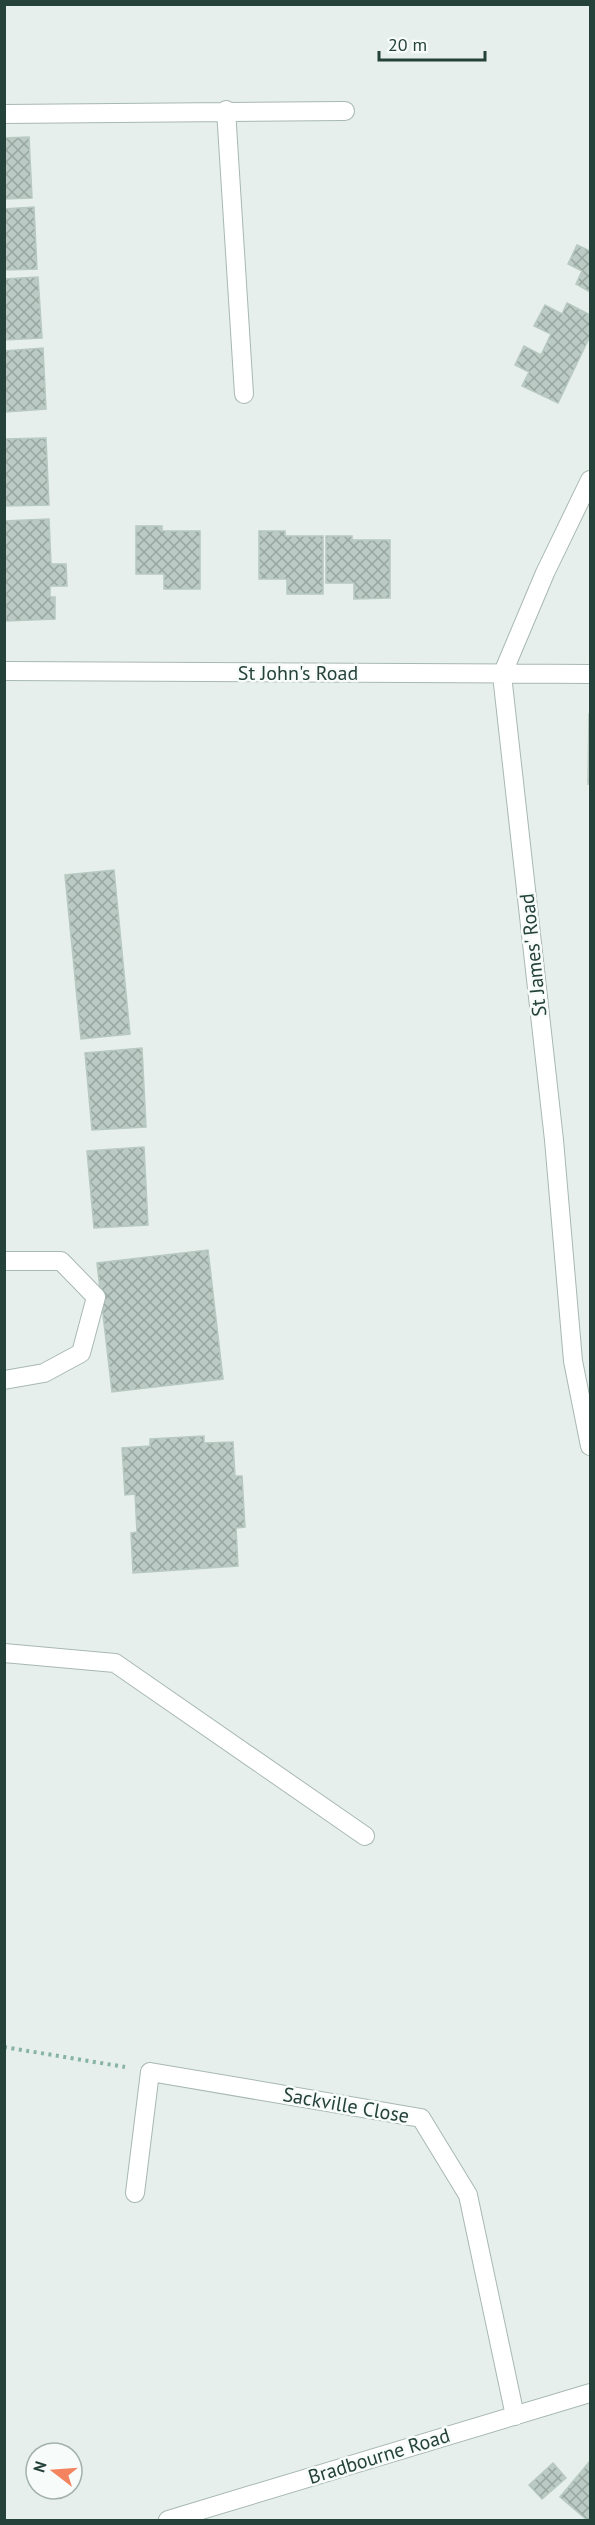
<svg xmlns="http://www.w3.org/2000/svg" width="595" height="2525" font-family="'PT Sans',sans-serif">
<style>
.building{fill:url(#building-cross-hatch);stroke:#b8c9c2;stroke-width:1.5}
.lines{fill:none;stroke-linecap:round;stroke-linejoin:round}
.minor-casing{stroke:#a8b8b2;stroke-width:20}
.path{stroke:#86b3a5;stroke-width:4;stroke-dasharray:3 4.5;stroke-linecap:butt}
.minor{stroke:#fff;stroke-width:18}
.labels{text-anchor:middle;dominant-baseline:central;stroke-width:5;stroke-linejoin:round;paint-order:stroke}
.street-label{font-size:20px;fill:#24423a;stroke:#f7fbf9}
</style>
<defs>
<pattern id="building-cross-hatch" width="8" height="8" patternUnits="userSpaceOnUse" patternTransform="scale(1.5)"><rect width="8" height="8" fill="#bbcac4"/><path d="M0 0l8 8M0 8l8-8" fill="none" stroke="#98a6a0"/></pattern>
</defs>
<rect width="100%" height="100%" fill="#e6efeb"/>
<!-- building -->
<path class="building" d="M29,137L32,198L4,199V138Z
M34,207L37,269L4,270V209Z
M577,245L590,251V292L576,284L582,271L568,264Z
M38,277L42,338L4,340V279Z
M567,303L590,315V336L558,403L522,386L529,372L515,365L524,346L541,355L551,334L534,326L545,305L562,314Z
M43,348L46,409L6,412L4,351Z
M46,438L49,505L4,506V439Z
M49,519L51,564H66L67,586H50V597H55V619L6,621L4,521Z
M136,526H162V531H200V589H164V574H136Z
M259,531H285V536H323V594H287V579H259Z
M326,536H352V540H390V598L354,599V583H326Z
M589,714H590V784H588Z
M114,870L130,1034L81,1039L65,875Z
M142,1048L146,1127L92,1130L85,1053Z
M144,1147L148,1225L94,1228L87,1151Z
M208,1250L223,1379L112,1392L97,1263Z
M204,1436V1443L233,1442L235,1476H242L245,1527L236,1528L238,1566L133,1573L131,1533L137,1532L135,1494L125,1495L122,1448L150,1446V1439Z
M590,2461V2520H587L560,2497Z
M553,2463L566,2478L542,2499L529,2485Z"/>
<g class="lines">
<defs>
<path id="minor" d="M226,110L244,394
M4,114L345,111
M590,480L545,573L502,675L554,1140L573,1361L590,1446
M4,671L590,674
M4,1261H61L96,1297L81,1353L44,1373L4,1380
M4,1653L115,1663L365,1836
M135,2193L150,2072L421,2118L468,2195L515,2416
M168,2520L590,2393"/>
</defs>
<!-- minor casing -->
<use href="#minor" class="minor-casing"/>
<!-- path -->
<path class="path" d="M4,2047L125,2067"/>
<!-- minor -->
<use href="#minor" class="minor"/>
</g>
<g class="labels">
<!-- street labels -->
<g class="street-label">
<text x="298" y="673">St John's Road</text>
<text transform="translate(533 955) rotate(-96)">St James' Road</text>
<text transform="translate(346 2105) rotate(10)">Sackville Close</text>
<text transform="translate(379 2456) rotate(-17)">Bradbourne Road</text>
</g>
</g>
<!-- border -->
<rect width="595" height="2525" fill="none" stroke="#24423a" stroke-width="12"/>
<!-- north arrow -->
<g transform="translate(54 2471) rotate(287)"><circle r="28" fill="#f7fbf9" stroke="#a3b1ad" stroke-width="1.5"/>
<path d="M0-4.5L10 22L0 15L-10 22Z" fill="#f4845f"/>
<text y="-9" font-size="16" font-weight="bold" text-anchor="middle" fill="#24423a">N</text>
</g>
<!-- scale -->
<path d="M379 51v9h106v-9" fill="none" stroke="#24423a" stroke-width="3"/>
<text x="388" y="51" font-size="18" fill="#24423a" stroke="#f7fbf9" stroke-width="4.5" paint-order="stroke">20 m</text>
</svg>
